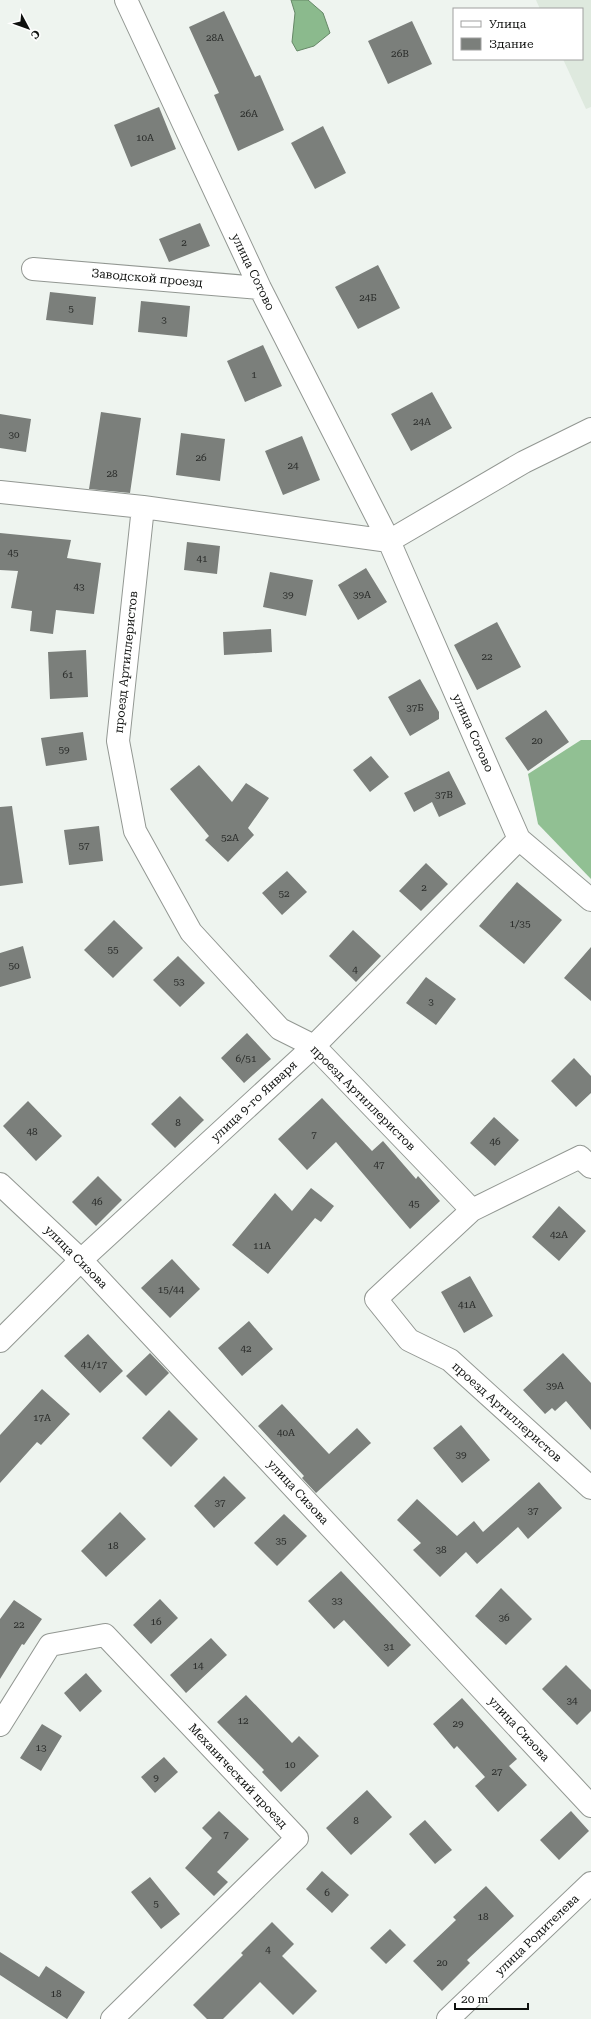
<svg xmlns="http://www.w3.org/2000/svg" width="591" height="2019" font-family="'Roboto Serif',serif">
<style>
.built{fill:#dee9de}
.forest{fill:#91c093}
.water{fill:#8bba8d;stroke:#668767}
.building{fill:#7b7f7b}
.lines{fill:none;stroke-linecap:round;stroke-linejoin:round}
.minor-casing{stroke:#929792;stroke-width:24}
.minor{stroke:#fff;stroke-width:22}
.labels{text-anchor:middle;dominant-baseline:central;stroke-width:3;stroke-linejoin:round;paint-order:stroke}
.number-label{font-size:10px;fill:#2a2c2a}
.street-label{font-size:12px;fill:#0f110f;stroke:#fff}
</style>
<rect width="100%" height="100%" fill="#eef4ef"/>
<!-- built -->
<path class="built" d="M536,0H591V107L586,109L563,59H582V9H540Z"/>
<!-- forest -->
<path class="forest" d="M581,740H591V879L538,824L528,774Z"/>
<!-- water -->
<path class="water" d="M291,0H308L323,13L330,33L314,46L297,51L292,42L295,13Z"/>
<!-- building -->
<path class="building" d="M224,11L255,77L260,75L284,130L238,151L214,95L219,93L189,27Z
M412,21L432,64L388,84L368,41Z
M159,107L176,149L131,167L114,125Z
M323,126L346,173L315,189L291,143Z
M200,223L210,246L169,262L159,239Z
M378,265L400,308L358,329L335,287Z
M50,292L96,297L93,325L46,320Z
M141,301L190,306L187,337L138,332Z
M263,345L282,386L245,402L227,361Z
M432,392L452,428L411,451L391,414Z
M101,412L141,418L130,493L89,489Z
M0,414L31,419L26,452L0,448Z
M181,433L225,439L220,481L176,475Z
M302,436L320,480L283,495L265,451Z
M0,533L71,540L67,558L101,563L94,614L56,610L53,634L30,631L32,611L11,608L18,571L0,570Z
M187,542L220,546L217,574L184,570Z
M366,568L387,602L358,620L338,585Z
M270,572L313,580L306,616L263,607Z
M497,622L521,667L477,690L454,645Z
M271,629L272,652L224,655L223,632Z
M86,650L88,697L50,699L48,652Z
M420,679L439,712V719L410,736L388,697Z
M546,710L569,742L528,771L505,738Z
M83,732L87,760L46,766L41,738Z
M371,756L389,777L370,792L353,770Z
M199,765L232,802L246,783L269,798L248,828L254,835L228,862L205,840L209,836L170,789Z
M449,771L466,804L439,817L432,802L414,812L404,793Z
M12,806L23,883L0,886V807Z
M99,826L103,861L69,865L64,830Z
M426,863L448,884L421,911L399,891Z
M287,871L307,892L282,915L262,893Z
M517,882L562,920L524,964L479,926Z
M114,920L143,948L113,978L84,950Z
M353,930L381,956L356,982L329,956Z
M23,946L31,978L0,987V953Z
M591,947V1001L564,978Z
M178,956L205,983L180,1007L153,980Z
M426,977L456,999L436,1025L406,1003Z
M247,1033L271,1059L244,1083L221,1058Z
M574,1058L591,1076V1093L576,1107L551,1081Z
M180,1096L204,1120L175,1148L151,1124Z
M322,1098L372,1151L383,1141L416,1179L418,1176L440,1201L410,1229L336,1142L307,1170L278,1139Z
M28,1101L62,1136L36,1161L3,1126Z
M494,1117L519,1140L495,1166L470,1143Z
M98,1176L122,1200L96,1226L72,1202Z
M311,1188L334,1206L321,1222L315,1218L268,1274L232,1245L275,1193L292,1211Z
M559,1206L586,1231L559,1261L532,1237Z
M172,1259L200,1289L170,1318L141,1288Z
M470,1276L493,1316L464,1333L441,1292Z
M249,1321L273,1349L242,1376L218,1348Z
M88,1334L123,1371L100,1393L64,1356Z
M150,1353L169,1373L146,1396L126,1376Z
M563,1353L591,1383V1430L566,1401L555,1411L552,1408L545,1414L523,1390Z
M42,1389L70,1414L41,1445L37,1442L0,1483V1435Z
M282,1404L329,1454L357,1428L371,1443L316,1493L302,1478L304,1476L258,1426Z
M169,1410L198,1439L171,1467L142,1438Z
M461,1425L490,1460L462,1483L433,1448Z
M224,1476L246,1498L214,1528L194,1506Z
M539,1482L562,1508L528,1539L518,1527L477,1564L466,1552L440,1577L413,1550L421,1543L397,1520L417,1499L457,1536L474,1521L483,1532Z
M120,1512L146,1539L106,1577L81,1551Z
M284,1514L307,1536L277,1566L254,1543Z
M341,1571L411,1645L388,1667L344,1620L334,1629L308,1601Z
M501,1588L532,1619L506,1645L475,1616Z
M160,1599L178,1618L151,1644L133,1625Z
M14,1600L42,1619L24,1645L22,1644L0,1679V1619Z
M211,1638L227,1655L186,1693L170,1675Z
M566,1665L591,1690V1711L577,1725L542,1689Z
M86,1673L102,1691L80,1712L64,1693Z
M246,1695L292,1743L299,1736L319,1756L281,1792L262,1772L264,1770L217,1722Z
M462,1698L517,1759L509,1766L527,1785L498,1812L475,1786L485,1777L457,1746L454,1749L433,1724Z
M42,1724L62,1736L41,1771L20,1758Z
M164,1757L178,1772L155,1793L141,1777Z
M367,1790L392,1817L351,1855L326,1828Z
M219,1811L249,1839L217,1872L228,1882L214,1896L185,1868L212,1838L202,1828Z
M571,1811L589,1831L559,1860L540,1840Z
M425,1820L452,1850L435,1864L409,1834Z
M322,1871L349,1895L332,1913L306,1889Z
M150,1877L180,1914L161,1929L131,1892Z
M486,1886L514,1916L467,1960L470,1963L442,1991L413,1961L456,1920L453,1917Z
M272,1922L294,1944L282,1956L317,1991L293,2015L260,1982L223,2019H207L193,2005L243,1955L241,1953Z
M390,1929L406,1945L386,1964L370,1948Z
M0,1952L39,1977L46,1966L85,1992L67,2019L0,1975Z"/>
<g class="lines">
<defs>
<path id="minor" d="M126,0L260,288L389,541L519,839L591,900
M33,269L260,288
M0,492L143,507L389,541L524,462L591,429
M143,507L118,741L135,831L191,932L280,1029L314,1046L472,1210
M591,1167L580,1157L472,1210L376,1299L409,1340L450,1360L591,1488
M0,1184L81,1260L591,1806
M0,1341L81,1260L314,1046L519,839
M0,1725L50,1645L105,1635L297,1838L112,2019
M448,2019L591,1883"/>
</defs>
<!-- minor casing -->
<use href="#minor" class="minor-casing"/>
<!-- minor -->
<use href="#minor" class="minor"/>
</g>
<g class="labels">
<!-- number labels -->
<g class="number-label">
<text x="215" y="37">28А</text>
<text x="400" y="53">26В</text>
<text x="249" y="113">26А</text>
<text x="145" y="137">10А</text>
<text x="184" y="242">2</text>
<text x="368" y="297">24Б</text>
<text x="71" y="308">5</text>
<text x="164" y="319">3</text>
<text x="254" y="374">1</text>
<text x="422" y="421">24А</text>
<text x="14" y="434">30</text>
<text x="201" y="457">26</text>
<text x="293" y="465">24</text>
<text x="112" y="473">28</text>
<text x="13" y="552">45</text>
<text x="202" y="558">41</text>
<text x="79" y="586">43</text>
<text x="288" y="594">39</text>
<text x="362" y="594">39А</text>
<text x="487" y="656">22</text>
<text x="68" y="674">61</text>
<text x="415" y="707">37Б</text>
<text x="537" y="740">20</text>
<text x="64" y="749">59</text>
<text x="444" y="794">37В</text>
<text x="230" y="837">52А</text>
<text x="84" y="845">57</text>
<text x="424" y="887">2</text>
<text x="284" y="893">52</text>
<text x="520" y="923">1/35</text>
<text x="113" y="949">55</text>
<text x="14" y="965">50</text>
<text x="355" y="969">4</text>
<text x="179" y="981">53</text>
<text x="431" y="1001">3</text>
<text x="246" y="1058">6/51</text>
<text x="178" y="1122">8</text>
<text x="32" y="1131">48</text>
<text x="314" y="1134">7</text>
<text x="495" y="1141">46</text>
<text x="379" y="1164">47</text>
<text x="97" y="1201">46</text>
<text x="414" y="1203">45</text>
<text x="559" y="1234">42А</text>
<text x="262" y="1245">11А</text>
<text x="171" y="1289">15/44</text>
<text x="467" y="1304">41А</text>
<text x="246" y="1348">42</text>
<text x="94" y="1364">41/17</text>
<text x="555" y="1385">39А</text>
<text x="42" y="1417">17А</text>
<text x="286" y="1432">40А</text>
<text x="461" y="1454">39</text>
<text x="220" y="1502">37</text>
<text x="533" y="1510">37</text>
<text x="281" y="1540">35</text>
<text x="113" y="1545">18</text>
<text x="441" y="1549">38</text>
<text x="337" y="1600">33</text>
<text x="504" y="1617">36</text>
<text x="156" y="1621">16</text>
<text x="19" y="1624">22</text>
<text x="389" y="1646">31</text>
<text x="198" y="1665">14</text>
<text x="572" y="1700">34</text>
<text x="243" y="1720">12</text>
<text x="458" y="1723">29</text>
<text x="41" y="1747">13</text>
<text x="290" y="1764">10</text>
<text x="497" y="1771">27</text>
<text x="156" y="1777">9</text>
<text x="356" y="1820">8</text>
<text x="226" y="1834">7</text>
<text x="327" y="1892">6</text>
<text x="156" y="1903">5</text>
<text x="483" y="1916">18</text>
<text x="268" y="1949">4</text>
<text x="442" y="1962">20</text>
<text x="56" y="1993">18</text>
</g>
<!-- street labels -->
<g class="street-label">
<text transform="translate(253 272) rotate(64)">улица Сотово</text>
<text transform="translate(147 278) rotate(5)">Заводской проезд</text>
<text transform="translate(126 662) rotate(-84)">проезд Артиллеристов</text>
<text transform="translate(473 733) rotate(66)">улица Сотово</text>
<text transform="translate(363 1098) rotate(45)">проезд Артиллеристов</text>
<text transform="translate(254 1101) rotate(-43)">улица 9-го Января</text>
<text transform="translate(76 1257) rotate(45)">улица Сизова</text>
<text transform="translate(507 1412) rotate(42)">проезд Артиллеристов</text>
<text transform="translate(298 1492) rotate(47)">улица Сизова</text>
<text transform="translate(519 1729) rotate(47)">улица Сизова</text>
<text transform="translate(238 1776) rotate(47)">Механический проезд</text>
<text transform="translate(537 1935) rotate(-44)">улица Родителева</text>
</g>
</g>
<!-- legend -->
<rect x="453" y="8" width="130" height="52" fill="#ffffff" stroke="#9fa09f"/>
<rect x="461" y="21" width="20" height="6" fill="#ffffff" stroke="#9fa09f"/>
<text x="489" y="28" font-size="12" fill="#0f110f">Улица</text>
<rect x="461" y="38" width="20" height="12" fill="#7b7f7b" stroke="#9fa09f"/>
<text x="489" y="48" font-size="12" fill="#0f110f">Здание</text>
<!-- north arrow -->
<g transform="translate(28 28) rotate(131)" stroke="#ffffff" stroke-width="3" paint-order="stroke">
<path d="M0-3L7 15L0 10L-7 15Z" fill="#0f110f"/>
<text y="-6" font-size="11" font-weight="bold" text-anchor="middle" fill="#0f110f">С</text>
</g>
<!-- scale -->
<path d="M455 2003v6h73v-6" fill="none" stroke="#0f110f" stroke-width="2"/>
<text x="461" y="2003" font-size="12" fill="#0f110f" stroke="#ffffff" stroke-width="3" paint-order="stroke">20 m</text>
</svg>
